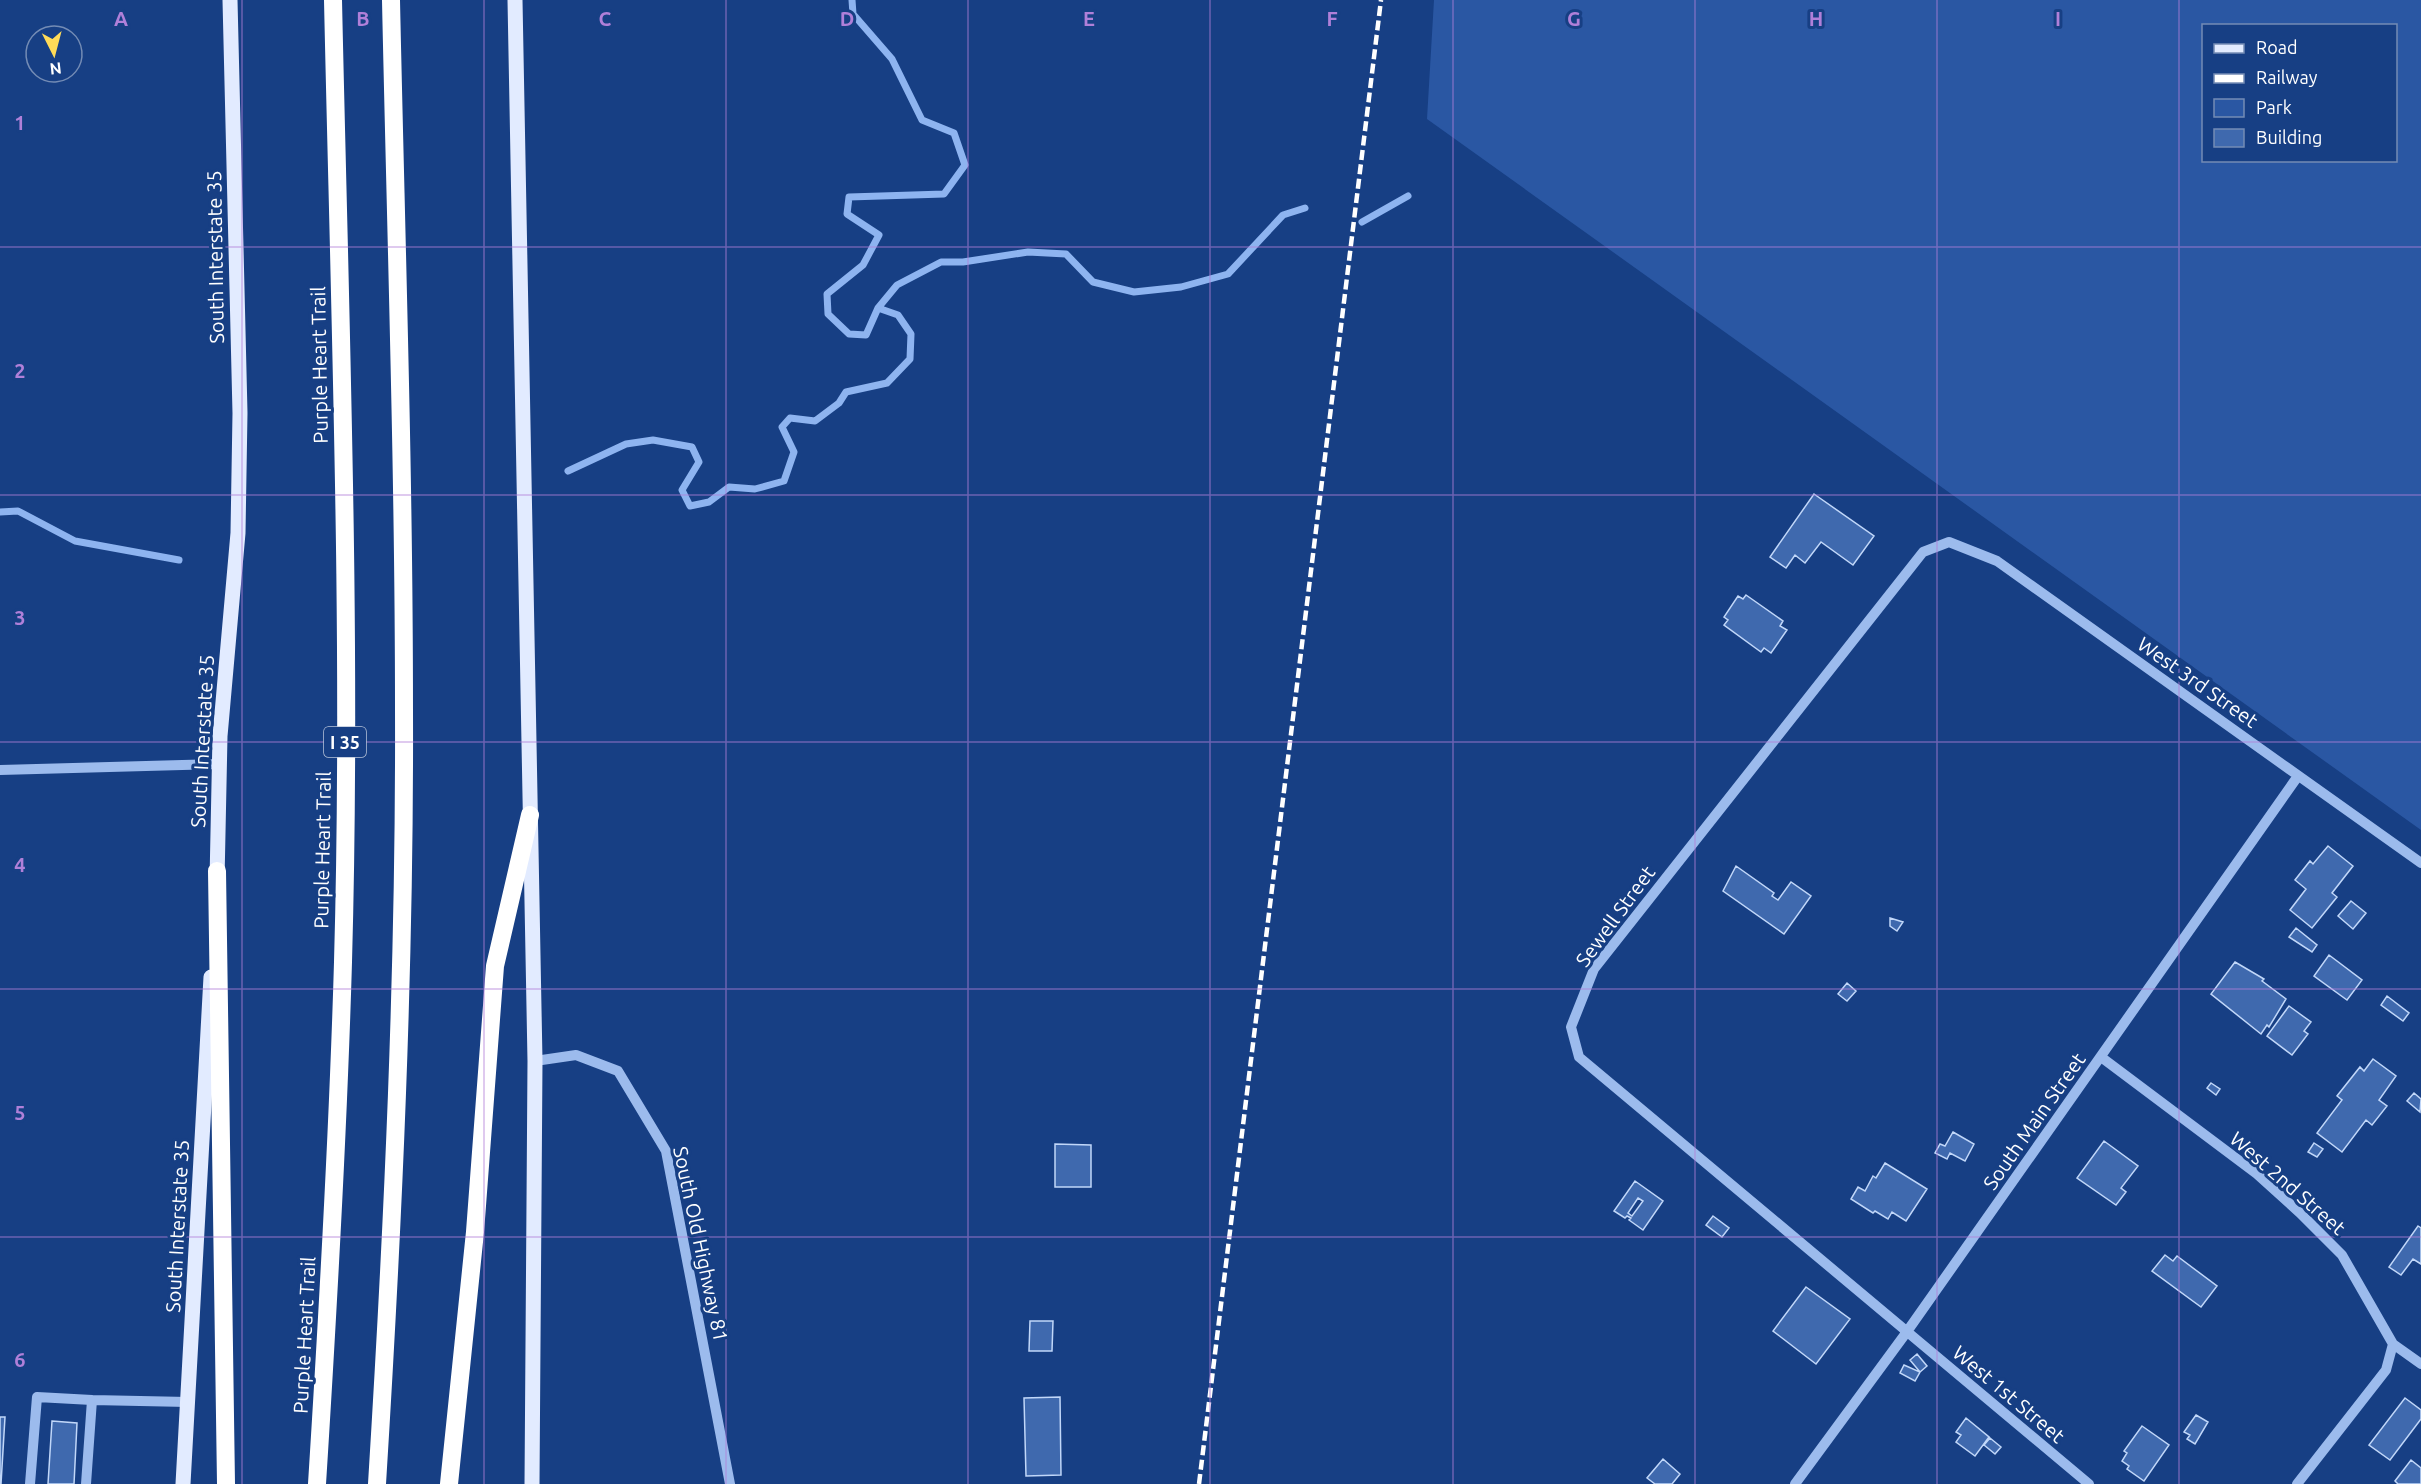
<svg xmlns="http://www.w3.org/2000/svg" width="2421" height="1484" font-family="Ubuntu,sans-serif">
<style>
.green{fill:#2a57a3;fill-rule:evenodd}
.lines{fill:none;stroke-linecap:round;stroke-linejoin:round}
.stream{stroke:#8eb4f0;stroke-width:7}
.building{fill:#3f69ae;stroke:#c1d7f9;stroke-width:1.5;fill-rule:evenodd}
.minor{stroke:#9cbbed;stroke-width:10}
.major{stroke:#e2ebff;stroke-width:15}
.highway{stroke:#fff;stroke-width:18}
.rail{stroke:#fff;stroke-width:4.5;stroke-dasharray:10 4.5;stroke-linecap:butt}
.grid{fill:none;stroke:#b080d9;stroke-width:1.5;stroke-opacity:0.55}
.labels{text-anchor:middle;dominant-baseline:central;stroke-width:6;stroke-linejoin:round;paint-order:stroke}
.shield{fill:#173f84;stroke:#b9c5da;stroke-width:1.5}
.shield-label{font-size:18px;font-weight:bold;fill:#fff}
.street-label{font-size:20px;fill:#fff;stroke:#173f84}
.grid-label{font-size:20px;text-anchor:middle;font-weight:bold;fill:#b080d9;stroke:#173f84;stroke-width:6;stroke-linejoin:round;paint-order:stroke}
</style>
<rect width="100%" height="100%" fill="#173f84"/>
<!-- green -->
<path class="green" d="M1434,0H2421V830L1427,119ZM2204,26H2396V160H2204Z"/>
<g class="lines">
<!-- stream -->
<path class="stream" d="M852,0L853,14L892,59L922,120L954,133L965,165L944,194L849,197L847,214L879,235L863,265L827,294L828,314L849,334L866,335L878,308
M1362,222L1408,196
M568,471L626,444L653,440L692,447L699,462L682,490L690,506L709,502L729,487L755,489L784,481L794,452L782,427L790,418L815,421L839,403L846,392L887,383L910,359L911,334L898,315L878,308L897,285L941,262H963L1028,252L1066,254L1093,282L1134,292L1181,287L1228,274L1283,215L1305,208
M0,512L18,511L75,541L179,560"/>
</g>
<!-- building -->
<path class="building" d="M1814,494L1874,536L1853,565L1821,542L1805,563L1795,555L1786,568L1770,557Z
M1746,595L1783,621L1780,626L1787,630L1771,653L1764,648L1761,652L1724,625L1728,620L1724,617L1738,596L1743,599Z
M2328,846L2353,866L2332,893L2337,897L2312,928L2290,910L2306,889L2295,880L2310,861L2313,864Z
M1736,866L1774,893L1772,896L1778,900L1791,882L1811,896L1784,934L1723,891Z
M2351,901L2366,913L2353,929L2338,916Z
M1890,918L1903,922L1897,931L1890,926Z
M2296,928L2317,945L2312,952L2289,937Z
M2329,955L2362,980L2347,1000L2314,976Z
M2235,962L2264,979L2262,981L2286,999L2269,1027L2267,1025L2261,1034L2211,994Z
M1847,983L1856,991L1847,1001L1838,994Z
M2387,996L2409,1013L2403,1021L2381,1005Z
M2289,1006L2311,1022L2304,1031L2308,1034L2292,1055L2267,1036Z
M2373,1059L2396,1076L2379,1100L2387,1106L2372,1125L2366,1120L2342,1152L2317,1133L2342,1100L2337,1096L2360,1067L2364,1071Z
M2211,1083L2220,1089L2216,1095L2207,1088Z
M2414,1093L2421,1099L2420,1112L2407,1101Z
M1953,1132L1974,1144L1965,1161L1950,1153L1947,1159L1935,1153L1940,1144L1945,1146Z
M2104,1141L2138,1166L2121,1188L2126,1192L2116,1205L2077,1178Z
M2314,1143L2323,1149L2317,1157L2308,1152Z
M1055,1144L1091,1145V1187H1055Z
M1885,1163L1927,1189L1906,1221L1892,1212L1888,1219L1875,1211L1873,1213L1851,1199L1858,1187L1865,1191L1873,1176L1876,1178Z
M1635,1181L1663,1201L1643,1230L1629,1220L1631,1218L1627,1216L1625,1218L1614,1211ZM1638,1198L1643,1201L1632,1216L1628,1213Z
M1713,1216L1729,1228L1722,1237L1706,1225Z
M2418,1226L2421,1228V1264L2413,1259L2401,1275L2389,1267Z
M2165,1255L2173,1261L2177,1256L2217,1286L2201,1307L2152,1271Z
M1806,1287L1850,1319L1816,1364L1773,1331Z
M1030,1321H1053L1052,1351H1029Z
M1917,1354L1927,1366L1920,1372L1910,1360Z
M1904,1365L1920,1372L1915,1381L1900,1373Z
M1060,1397L1061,1475L1026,1476L1024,1398Z
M2405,1398L2421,1410V1419L2390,1460L2369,1445Z
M2196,1415L2208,1422L2195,1444L2187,1439L2190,1435L2184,1432Z
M0,1417H5L1,1484H0Z
M1966,1418L1989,1437L1975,1456L1956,1442L1961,1435L1956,1432Z
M52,1421L77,1423L74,1484H48Z
M2142,1426L2169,1445L2144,1481L2127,1469L2129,1466L2122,1461L2127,1453L2124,1451Z
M1990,1438L2001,1447L1995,1454L1984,1445Z
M1663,1459L1680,1474L1672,1484H1655L1647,1478Z
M2411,1460L2421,1468V1484H2398L2395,1481Z"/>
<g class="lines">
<!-- minor -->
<path class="minor" d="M0,770L219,764
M2101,1057L2257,1174L2300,1213L2342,1255L2393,1344L2421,1364
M535,1061L576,1055L618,1071L666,1151L730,1484
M30,1484L37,1397L92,1400
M86,1484L92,1400L188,1402
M1795,1484L1906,1333L2298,776
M2089,1484L1579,1057L1571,1027L1594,969L1923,552L1949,542L1997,561L2421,863
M2297,1484L2386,1370L2393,1344"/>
<!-- major -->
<path class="major" d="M515,0L535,1061L532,1484
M217,881L220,736L238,533L240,413L230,0
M183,1484L211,977"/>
<!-- highway -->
<path class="highway" d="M217,871L226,1484
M317,1484C328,1310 338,1136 343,962C352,642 340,321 333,0
M377,1484C393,1226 405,967 404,709C404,472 396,236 391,0
M449,1484L475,1232L495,966L530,815"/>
<!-- rail -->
<path class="rail" d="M1199,1484L1381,0"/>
</g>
<!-- grid -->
<path class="grid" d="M242,0V1484M484,0V1484M726,0V1484M968,0V1484M1210,0V1484M1453,0V1484M1695,0V1484M1937,0V1484M2179,0V1484M0,247H2421M0,495H2421M0,742H2421M0,989H2421M0,1237H2421"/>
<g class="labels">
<!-- shield labels -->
<rect class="shield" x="324" y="727" width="42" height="30" rx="4.5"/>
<g class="shield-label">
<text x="345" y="742">I 35</text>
</g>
<!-- street labels -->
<g class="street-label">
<text transform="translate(215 257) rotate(-91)">South Interstate 35</text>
<text transform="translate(319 365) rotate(-91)">Purple Heart Trail</text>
<text transform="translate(2198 682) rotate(35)">West 3rd Street</text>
<text transform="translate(202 741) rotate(-87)">South Interstate 35</text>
<text transform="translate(322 850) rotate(-89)">Purple Heart Trail</text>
<text transform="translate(1615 916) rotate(-54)">Sewell Street</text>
<text transform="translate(2034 1121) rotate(-55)">South Main Street</text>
<text transform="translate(2288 1183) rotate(41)">West 2nd Street</text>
<text transform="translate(177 1226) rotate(-87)">South Interstate 35</text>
<text transform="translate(701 1244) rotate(78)">South Old Highway 81</text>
<text transform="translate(304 1335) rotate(-87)">Purple Heart Trail</text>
<text transform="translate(2009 1394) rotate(40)">West 1st Street</text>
</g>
</g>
<g class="grid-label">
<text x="121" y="26">A</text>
<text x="363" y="26">B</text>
<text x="605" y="26">C</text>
<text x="847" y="26">D</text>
<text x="1089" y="26">E</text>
<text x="1332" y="26">F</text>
<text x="1574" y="26">G</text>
<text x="1816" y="26">H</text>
<text x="2058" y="26">I</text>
<text x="20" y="130">1</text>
<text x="20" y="378">2</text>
<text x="20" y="625">3</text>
<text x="20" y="872">4</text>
<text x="20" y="1120">5</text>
<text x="20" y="1367">6</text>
</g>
<!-- legend -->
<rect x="2202" y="24" width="195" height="138" fill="#173f84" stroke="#748cb5" stroke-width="1.5"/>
<rect x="2214" y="44" width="30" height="9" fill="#e2ebff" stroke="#748cb5" stroke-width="1.5"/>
<text x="2256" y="54" font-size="18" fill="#ffffff">Road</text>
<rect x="2214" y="74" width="30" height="9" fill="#ffffff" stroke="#748cb5" stroke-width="1.5"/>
<text x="2256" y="84" font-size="18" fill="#ffffff">Railway</text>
<rect x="2214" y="99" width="30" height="18" fill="#2a57a3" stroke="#748cb5" stroke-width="1.5"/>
<text x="2256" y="114" font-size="18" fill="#ffffff">Park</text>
<rect x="2214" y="129" width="30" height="18" fill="#3f69ae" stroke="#748cb5" stroke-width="1.5"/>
<text x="2256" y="144" font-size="18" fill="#ffffff">Building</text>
<!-- north arrow -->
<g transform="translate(54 54) rotate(174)"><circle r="28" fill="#173f84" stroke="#748cb5" stroke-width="1.5"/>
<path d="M0-4.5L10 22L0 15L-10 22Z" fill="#ffdb58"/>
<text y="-9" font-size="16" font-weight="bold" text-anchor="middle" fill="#ffffff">N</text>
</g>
</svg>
